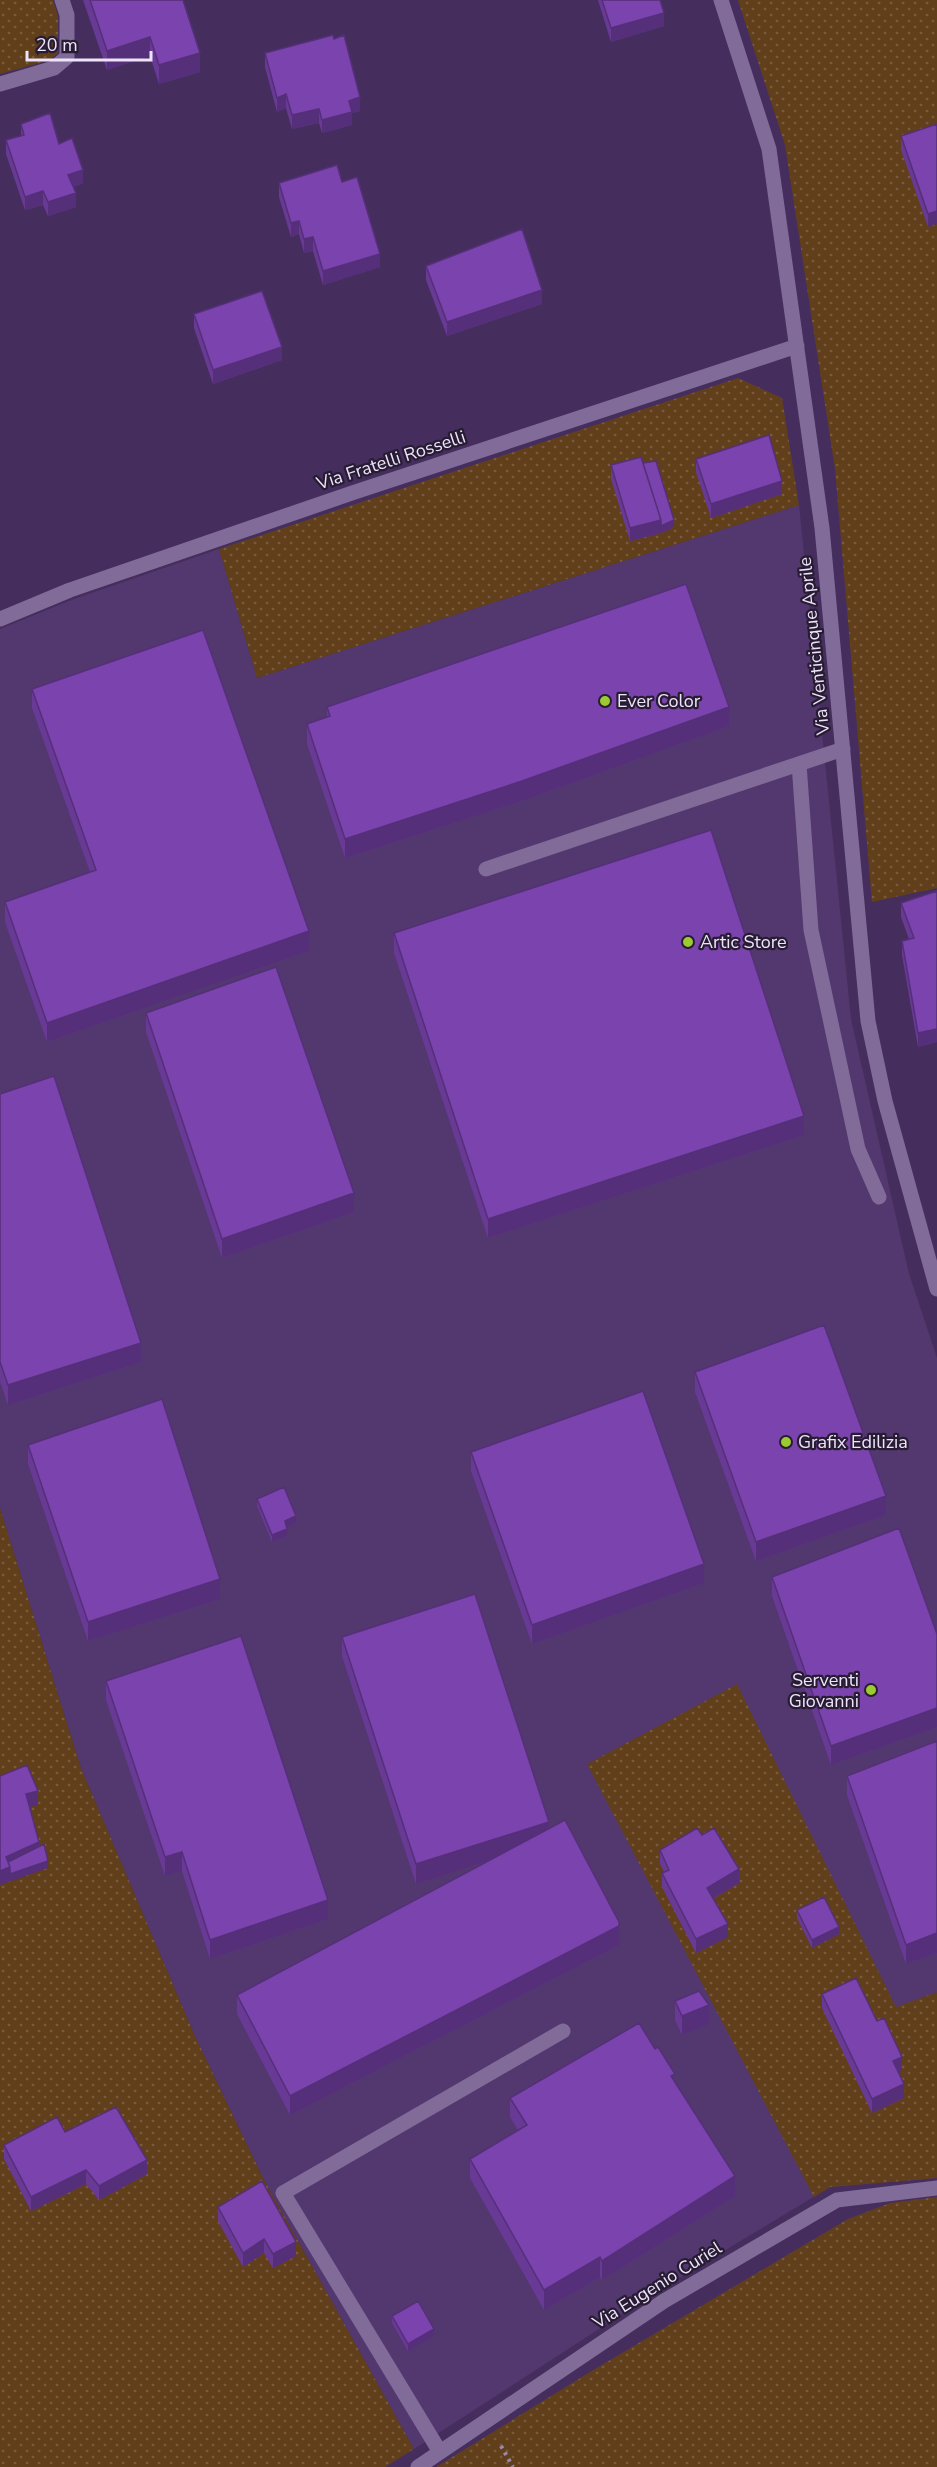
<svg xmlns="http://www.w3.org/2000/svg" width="937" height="2467" font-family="'Nunito Sans',sans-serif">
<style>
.built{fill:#52386e}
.garden{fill:url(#garden-dots)}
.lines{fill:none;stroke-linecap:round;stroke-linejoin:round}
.path{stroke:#9a8aad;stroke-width:4;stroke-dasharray:3 4.5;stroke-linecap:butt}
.minor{stroke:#806b99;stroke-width:15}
.wall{fill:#693a95}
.shaded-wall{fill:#552f79}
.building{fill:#7a43ad;stroke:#552f79;stroke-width:1.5}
.poi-dot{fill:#9dca30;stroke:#271c32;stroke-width:2}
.labels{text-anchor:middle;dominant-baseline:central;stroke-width:4.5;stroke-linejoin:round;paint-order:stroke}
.street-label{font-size:18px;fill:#ede3fb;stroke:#271c32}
.poi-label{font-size:18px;fill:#ede3fb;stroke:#271c32;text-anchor:start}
</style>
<defs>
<pattern id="garden-dots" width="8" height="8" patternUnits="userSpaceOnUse" patternTransform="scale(1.5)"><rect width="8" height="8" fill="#613f1b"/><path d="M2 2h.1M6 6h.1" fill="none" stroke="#785b3d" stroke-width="1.8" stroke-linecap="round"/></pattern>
</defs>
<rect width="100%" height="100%" fill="#452e5e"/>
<!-- built -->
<path class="built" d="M799,505L851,1019L909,1274L937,1358V2178L830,2187L656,2292L414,2449L263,2178L195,2036L81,1768L0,1508V629L74,599L219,549L257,678Z"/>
<!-- garden -->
<path class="garden" d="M0,0H53L58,16V53L50,60L0,74Z
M738,0H937V888L872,902L835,469L785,145Z
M738,378L782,398L799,505L257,678L219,549Z
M0,1508L81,1768L195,2036L263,2178L414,2449L385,2467H0Z
M737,1684L896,2007L937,1992V2178L830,2187L814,2197L587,1764Z
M937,2197V2467H436L595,2369L848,2219L890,2203Z"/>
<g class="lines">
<!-- path -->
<path class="path" d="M501,2446L513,2467"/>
<!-- minor -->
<path class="minor" d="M721,0L769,149L822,528L868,1021L885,1101L937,1289
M0,84L54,68L67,57V15L62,0
M0,619L70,590L352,493L797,346
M799,764L811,930L858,1149L879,1197
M486,869L843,749
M440,2452L283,2193L563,2031
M418,2467L664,2301L837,2200L937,2188"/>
</g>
<!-- wall -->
<path class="wall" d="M83,0H183L200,72L159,84L150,56L107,70Z
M598,0H660L664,26L611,42Z
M334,39L360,111L352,113V125L322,133L319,123L292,129L286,108L277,112L265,67V53Z
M21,124L59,144L83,183L73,187L76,207L48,216L43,205L25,210L6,154V140L21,136Z
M937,124L928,227L901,150V136Z
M342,182L380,267L323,285L313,251L304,253L299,234L291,237L279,197V183Z
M426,266L542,304L447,336L426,280Z
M194,314L282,360L213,384L194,328Z
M696,459L782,494L711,518L696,472Z
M643,463L674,527L661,533L630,541L611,479V465Z
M32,689L309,951L47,1042L5,922V902L90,872L32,708Z
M327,707L729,726L522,801L345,858L307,744V724L327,717Z
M937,891V1042L918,1047L902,955V941L909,939L901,917V903Z
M394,933L804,1135L488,1238L394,953Z
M146,1013L354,1212L222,1258L146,1032Z
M0,1094L141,1362L8,1405L0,1381Z
M695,1372L886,1515L756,1561L695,1392Z
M28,1445L220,1599L88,1641L28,1464Z
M471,1452L704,1583L532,1644L471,1471Z
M257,1499L296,1523L287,1527V1536L272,1542L257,1506Z
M772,1577L937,1634V1727L831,1765L772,1596Z
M342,1637L549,1829L619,1942V1945L290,2115L237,2014V1995L489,1860L416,1884L342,1656Z
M106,1681L328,1919L210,1959L182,1871L165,1876L106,1700Z
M937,1741V1953L906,1964L847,1795V1776Z
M660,1850L739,1883L713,1899L728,1937L696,1953L662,1887V1873L664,1872L660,1864Z
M797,1910L839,1934L812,1948L797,1918Z
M822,1994L877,2021L902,2071L898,2072L904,2098L872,2113L822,2008Z
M675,2001L709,2024L682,2035L675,2020Z
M675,2081L735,2196L602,2280L600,2277L544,2310L470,2178V2159L518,2130L510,2117V2098Z
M4,2145L147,2174L99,2200L86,2184L31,2211L4,2159Z
M218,2207L296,2256L273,2268L264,2253L243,2267L218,2221Z
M392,2316L434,2336L408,2351L392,2323Z"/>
<!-- shaded-wall -->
<path class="shaded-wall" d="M664,13V26L611,42V28Z
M150,37V56L107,70V51Z
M200,53V72L159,84V65Z
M286,94V108L277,112V98Z
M360,97V111L352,113V125L322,133V120L349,101Z
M319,109V123L292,129V115Z
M83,170V183L68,189V175Z
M43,191V205L25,210V197Z
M76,193V207L48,216V202Z
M937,211V224L928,227V214Z
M299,221V234L291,237V223Z
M313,237V251L304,253V239Z
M380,254V267L323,285V271Z
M542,290V304L447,336V322Z
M282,347V360L213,384V370Z
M782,481V494L711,518V504Z
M661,520H674V527L661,533L630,541V528Z
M729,707V726L522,801L345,858V839Z
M309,931V951L47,1042V1023Z
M937,1029V1042L918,1047V1033Z
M804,1116V1135L488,1238V1219Z
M354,1193V1212L222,1258V1239Z
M141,1343V1362L8,1405V1385Z
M886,1496V1515L756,1561V1542Z
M296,1516V1523L285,1528V1521Z
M287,1529V1536L272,1542V1535Z
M704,1564V1583L532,1644V1625Z
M220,1579V1599L88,1641V1622Z
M937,1708V1727L831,1765V1746Z
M38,1791V1805L26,1808V1794Z
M549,1822V1841L416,1884V1864Z
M39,1842V1856L48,1861V1868L0,1885V1871L6,1857Z
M182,1852V1871L165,1876V1857Z
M739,1869V1883L707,1902V1888Z
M328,1900V1919L210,1959V1940Z
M619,1922V1945L290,2115V2096Z
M728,1924V1937L696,1953V1939Z
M839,1927V1934L812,1948V1940Z
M937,1933V1953L906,1964V1945Z
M709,2005V2024L682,2035V2016Z
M902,2057V2071L893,2075V2061Z
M904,2084V2098L872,2113V2099Z
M147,2160V2174L99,2200V2186Z
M86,2170V2184L31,2211V2197Z
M735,2176V2196L602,2280V2261Z
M264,2239V2253L243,2267V2253Z
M296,2242V2256L273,2268V2254Z
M600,2257V2277L544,2310V2290Z
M434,2329V2336L408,2351V2344Z"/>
<!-- building -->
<path class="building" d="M90,0H183L200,53L159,65L150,37L107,51Z
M602,0H660L664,13L611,28Z
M333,35L334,39L344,35L360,97L349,101L352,112L322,120L319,109L292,115L286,94L277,98L265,53Z
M50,113L59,144L72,138L83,170L68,175L76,193L48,202L43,191L25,197L6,140L24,135L21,124Z
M937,124V211L928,214L901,136Z
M337,165L342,182L357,177L380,254L323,271L313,237L304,239L299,221L291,223L279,183Z
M522,229L542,290L447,322L426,266Z
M262,291L282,347L213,370L194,314Z
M769,435L782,481L711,504L696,459Z
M641,457L661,520L630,528L611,465Z
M656,461L674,520L661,526V520L643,463Z
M686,584L729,707L522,781L345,839L307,724L330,716L327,707Z
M203,630L309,931L47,1023L5,902L96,870L32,689Z
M711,830L804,1116L488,1219L394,933Z
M937,891V1029L918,1033L902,941L914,938L901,903Z
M276,967L354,1193L222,1239L146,1013Z
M54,1076L141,1343L8,1385L0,1362V1094Z
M824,1325L886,1496L756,1542L695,1372Z
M643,1391L704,1564L532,1625L471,1452Z
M162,1399L220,1579L88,1622L28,1445Z
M284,1487L296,1516L285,1521L287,1529L272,1535L257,1499Z
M899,1528L937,1634V1708L831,1746L772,1577Z
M475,1594L549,1822L416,1864L342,1637Z
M241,1636L328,1900L210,1940L182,1852L165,1857L106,1681Z
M937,1741V1933L906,1945L847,1776Z
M27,1765L38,1791L26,1794L39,1842L6,1857L10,1867L0,1871V1776Z
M565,1820L619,1922V1926L290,2096L237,1995Z
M697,1828L702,1835L714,1828L739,1869L707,1888L728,1924L696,1939L662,1873L669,1870L660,1850Z
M44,1844L48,1861L10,1874V1867L8,1862Z
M824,1897L839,1927L812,1940L797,1910Z
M856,1978L877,2021L884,2018L902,2057L893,2061L904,2084L872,2099L822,1994Z
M699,1991L709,2005L682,2016L675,2001Z
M639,2023L655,2049L658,2047L675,2074L671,2076L735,2176L602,2261L600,2257L544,2290L470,2159L527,2125L510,2098Z
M116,2107L147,2160L99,2186L86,2170L31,2197L4,2145L57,2117L65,2132Z
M262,2181L296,2242L273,2254L264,2239L243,2253L218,2207Z
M418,2301L434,2329L408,2344L392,2316Z"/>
<!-- markers -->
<g class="poi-dot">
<circle cx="605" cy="701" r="6"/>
<circle cx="688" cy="942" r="6"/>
<circle cx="786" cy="1442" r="6"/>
<circle cx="871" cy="1690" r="6"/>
</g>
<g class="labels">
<!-- street labels -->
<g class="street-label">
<text transform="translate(391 460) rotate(-18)">Via Fratelli Rosselli</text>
<text transform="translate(814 646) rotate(-96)">Via Venticinque Aprile</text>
<text transform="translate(657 2285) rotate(-32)">Via Eugenio Curiel</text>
</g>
<!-- poi labels -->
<g class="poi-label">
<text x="617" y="701">Ever Color</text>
<text x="700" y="942">Artic Store</text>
<text x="798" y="1442">Grafix Edilizia</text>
<text x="859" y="1680" text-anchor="end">Serventi<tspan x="859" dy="21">Giovanni</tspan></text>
</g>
</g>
<!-- scale -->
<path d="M27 51v9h124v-9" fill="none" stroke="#ede3fb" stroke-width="3"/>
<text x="36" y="51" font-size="18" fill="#ede3fb" stroke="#271c32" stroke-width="4.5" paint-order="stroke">20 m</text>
</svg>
